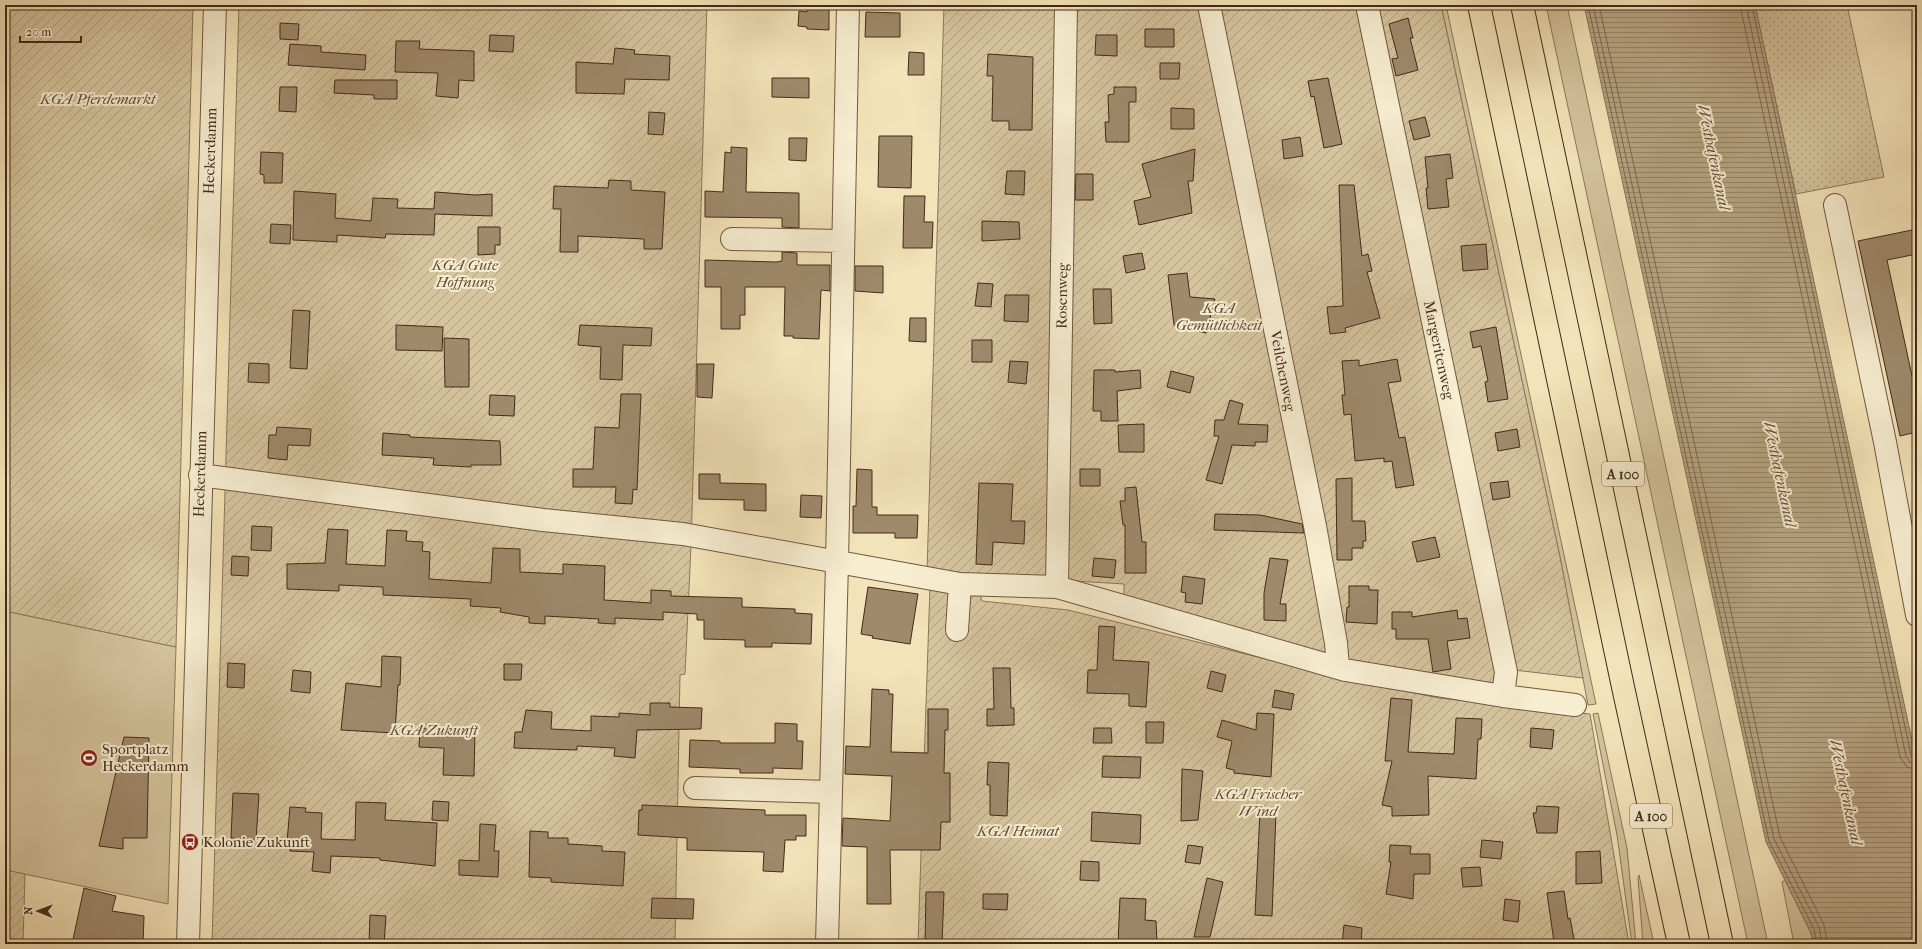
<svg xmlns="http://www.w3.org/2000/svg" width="1922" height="949" font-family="'IM FELL French Canon',serif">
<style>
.grass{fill:#d5c49d;stroke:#8c775c}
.park{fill:url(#park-dots);stroke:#8c775c}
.garden{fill:url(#garden-furrows);stroke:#8c775c}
.water{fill:url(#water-rules);stroke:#897358}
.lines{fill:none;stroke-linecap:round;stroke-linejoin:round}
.shore{stroke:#7d674e;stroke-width:1}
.building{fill:#9f8a6c;stroke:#432a1a}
.minor-casing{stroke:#6f5842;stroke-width:24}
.highway-casing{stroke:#432a1a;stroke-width:24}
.minor{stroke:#f7edd1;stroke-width:22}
.highway{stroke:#f3e3b8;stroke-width:22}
.labels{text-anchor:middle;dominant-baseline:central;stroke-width:4;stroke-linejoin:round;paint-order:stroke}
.shield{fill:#f7edd1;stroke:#796451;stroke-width:1}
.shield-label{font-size:14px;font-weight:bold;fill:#432a1a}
.park-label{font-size:15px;font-style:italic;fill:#604934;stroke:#f7edd1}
.street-label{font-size:15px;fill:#432a1a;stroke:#f7edd1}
.poi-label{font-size:15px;fill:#432a1a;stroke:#f7edd1;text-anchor:start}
.water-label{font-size:16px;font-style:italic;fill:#664f39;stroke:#f7edd1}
</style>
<defs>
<pattern id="park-dots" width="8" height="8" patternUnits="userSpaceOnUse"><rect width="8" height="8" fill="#d5c49d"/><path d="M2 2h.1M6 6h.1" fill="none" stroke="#ae9f7f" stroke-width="1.8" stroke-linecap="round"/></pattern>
<pattern id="garden-furrows" width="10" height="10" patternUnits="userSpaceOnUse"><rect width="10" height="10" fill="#d5c49d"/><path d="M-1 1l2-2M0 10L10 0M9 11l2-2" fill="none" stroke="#ae9f7f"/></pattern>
<pattern id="water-rules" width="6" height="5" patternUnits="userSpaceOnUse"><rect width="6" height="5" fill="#b7a482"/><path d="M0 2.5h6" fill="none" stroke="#96866a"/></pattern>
</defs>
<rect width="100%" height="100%" fill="#f3e3b8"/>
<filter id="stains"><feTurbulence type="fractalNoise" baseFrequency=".005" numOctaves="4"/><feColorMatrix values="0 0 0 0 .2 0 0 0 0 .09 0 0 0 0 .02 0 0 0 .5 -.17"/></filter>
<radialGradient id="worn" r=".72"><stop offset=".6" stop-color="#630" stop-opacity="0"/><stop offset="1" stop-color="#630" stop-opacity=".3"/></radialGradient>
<!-- grass -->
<path class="grass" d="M1441,5H1446L1596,704L1588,705L1560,557Z
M1546,5H1567L1768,944H1748Z
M5,611L176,647L168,904L5,870Z
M1598,713L1627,848L1636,944H1632L1617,835L1593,714Z
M1639,875L1654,944H1643L1638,878Z
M1785,880L1810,931L1814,944H1794L1782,882Z"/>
<!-- park -->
<path class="park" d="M1755,5H1847L1884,177L1796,194Z"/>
<!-- garden -->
<path class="garden" d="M5,5H193L176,647L5,611Z
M239,5H707L691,546L685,674L680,675L675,944H212Z
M944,5H1441L1560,557L1583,678L1514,670L1499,689L1349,664L1124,598V584L927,572Z
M930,586L979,590L982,601L1068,610L1359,682L1439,698L1590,714L1629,944H918Z
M5,870L25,874L23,944H5Z"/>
<!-- water -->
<path class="water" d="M1584,5H1755L1917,764V944H1814L1810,931L1766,842Z"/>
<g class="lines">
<!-- shore -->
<path class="shore" d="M1588,5L1769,841L1814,929L1817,944
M1593,5L1774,839L1819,927L1822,944
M1599,5L1780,837L1824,925L1828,944
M1740,5L1900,757L1907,767L1917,770
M1746,5L1906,756L1910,762L1917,764
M1752,5L1911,755L1913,758L1917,759"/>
</g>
<!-- building -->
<path class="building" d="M807,5H829V30L807,29V27L798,26L799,11L807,12Z
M866,12L900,13V37H865Z
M1408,18L1413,38H1410L1418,70L1396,76L1392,59L1398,58L1389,24Z
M280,23L299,24L298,40L280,39Z
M1145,29H1174V47H1145Z
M490,35L514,36L513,52L489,51Z
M1096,35H1117V56L1095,55Z
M396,41H420L419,49L474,51V81L459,80L458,98L436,96L438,73L395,72Z
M290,44L321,46V52L366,55L365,70L288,65Z
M615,48L635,50L634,54L670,56L669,80L625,79L624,94L576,93V62L613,64Z
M909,52L924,53V75H908Z
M988,54L1033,57L1032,130H1009V121H992L993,76H987Z
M1160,63H1180L1179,79H1160Z
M772,78H809V98L772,97Z
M1328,78L1342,144L1324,148L1314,96L1311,97L1308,81Z
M335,80H397V99H374V95L334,93Z
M280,87H297L296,112L279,111Z
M1114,87H1136V102H1129V142H1106L1105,122H1109L1108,95L1114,94Z
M1171,108L1194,109V129H1171Z
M649,112L665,113L663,135L648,134Z
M1425,117L1430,136L1414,140L1409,121Z
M879,136H912L911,188L878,187Z
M1300,137L1303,156L1284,159L1282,140Z
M789,138H807L806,161L789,160Z
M731,147L747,148L746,192L799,193V228L782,227V218L705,217V191L723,192L725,152L731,153Z
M1195,149L1193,181H1188L1192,213L1139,225L1134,201L1151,197L1142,164Z
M261,152L283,153L282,183H264V175L260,174Z
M1450,154L1453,178L1446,179L1449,207L1428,209L1426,188H1428L1425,157Z
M1007,171H1025L1024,195L1005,194Z
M1076,174H1093V200H1075Z
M609,180L631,181V190L665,192L662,249H644V239L578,236V252H560L561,209H553L554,186L608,188Z
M1339,185H1354L1362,256L1368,254L1372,271L1367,272L1380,318L1345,328L1346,332L1330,334L1327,307L1343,306Z
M294,191L336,194L335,218L371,221L373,198L398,199L397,208L434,209L435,192L476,195L492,194V216L435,214L434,235L386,234L385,238L337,235V242L293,240Z
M904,196H925L924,222H933L932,248H903Z
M982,221L1019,222L1020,239L982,241Z
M271,224L291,225L290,244L270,243Z
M478,227H500V245H495V254L478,255Z
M1917,229V254L1887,260L1917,399V432L1900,436L1858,241Z
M1486,244L1488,269L1463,271L1461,246Z
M782,252L797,253V265H830V291L821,290L819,339L793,338V336H784L785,287H745V315H740V329H721V287H705V260L776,262L782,261Z
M1142,253L1145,269L1126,273L1123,256Z
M855,266H883V293L855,291Z
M1187,273L1190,297L1215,299L1206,333L1174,325L1168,275Z
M978,283L993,284L991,307L975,306Z
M1093,289H1111L1112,323L1094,324Z
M1005,295H1029L1028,322L1004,321Z
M293,310L310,311L307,369L290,368Z
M910,318H926V342L909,341Z
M396,325L443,327L442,351L396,350Z
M580,325L652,328L651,346L623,345L622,380L600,379L601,347L578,345Z
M1496,327L1508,399L1488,402L1485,382L1488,381L1481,346L1473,348L1470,332Z
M444,338L469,339V387H445Z
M972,340H992V362H972Z
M1397,359L1401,381L1388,383L1399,438L1405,437L1414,485L1396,488L1392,461L1384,462V458L1355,461L1351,414L1344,415L1342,395H1345L1342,361L1359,360V366Z
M1010,361L1028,362L1026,384L1008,382Z
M249,363L269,364V383L248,382Z
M697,364H714L712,398L697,397Z
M1094,370H1115V372L1140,370L1141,388L1117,391L1118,421H1101V411H1093Z
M1171,371L1194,377L1190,393L1167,387Z
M621,394H641L637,490L633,489L632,504L615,503L616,487H573V469H593L595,427L619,428Z
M490,395L515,396L514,416L489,415Z
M1230,400L1243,404L1238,424L1268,425L1267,442H1255V446L1232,445L1222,484L1206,480L1219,436H1214L1215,420H1224Z
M1144,424V452H1119L1118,425Z
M277,427L311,429L310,446L288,445L287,460L268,458L269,435H276Z
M1517,429L1520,447L1498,451L1495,433Z
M383,433L410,435V437L500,441L501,465H471V467L433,465L434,458L382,455Z
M857,469L872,470V507H877V515H918L917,538H895V533H853V506H856Z
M1080,469H1100V486H1080Z
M699,474H720V483L766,484V511L744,510V500L699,499Z
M1352,478V521H1365L1366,541H1363V548H1352V560H1337L1336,479Z
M1508,481L1510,497L1493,500L1490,483Z
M979,483L1013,484L1011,521H1025L1024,544L993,542L992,565L976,564Z
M1136,487L1142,542H1146V573H1125V525H1123L1120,501H1125V488Z
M801,495L822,496L821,518L800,517Z
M1215,514L1260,515L1302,524L1304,533L1214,530Z
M252,526L272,527L271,551L251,550Z
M328,529L348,530L346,564L385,566L387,530L407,531L406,541L423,542L422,551L430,552L429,579L491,583L493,548L520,549V572L563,574V564L605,566L604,600L651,603V590L671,591V596L742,598V607L795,609V613L812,614L811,644L772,643V647H745V640L704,639V620H697V614L663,612V620L615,618V624L598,623L599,619L545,616V624L529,623V617L500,612L501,608L470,606L471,599L383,595V587L339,585V591L287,589V564L325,563Z
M1435,537L1440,557L1417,562L1412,542Z
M232,556L249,557L248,576L231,575Z
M1094,558L1116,560L1114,578L1092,576Z
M1270,558L1288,560L1280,604H1286V621L1264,620V593Z
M1183,576L1205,579L1202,604L1185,602L1186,593L1181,592Z
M1349,586H1369V590H1378L1377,624L1346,622L1347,607H1349Z
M868,587L918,594L910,644L872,638L873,636L861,634Z
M1457,610L1458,619L1467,618L1470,638L1447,641L1451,669L1433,672L1428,639H1396V629H1392V612H1412V617Z
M1099,626L1115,627L1113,660L1149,662L1146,707L1129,706V694L1087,693L1088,670H1097Z
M382,656L401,657L400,685H398L395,733L341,730L346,683L381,687Z
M228,663L245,664L244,688L227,687Z
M504,664H522L521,680H504Z
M993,668H1010L1011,708H1014V725L987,726V709H994Z
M293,670L311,672L310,693L291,691Z
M1211,671L1226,675L1222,692L1207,688Z
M872,689L889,690V694H893L891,752L928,753V709H948V730H945L944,773H950V822H941L940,850H890L891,904H867V847L842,846L843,818L890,821L892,776L845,774L846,746L870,747Z
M1275,690L1294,694L1291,710L1272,707Z
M1391,698L1412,700L1408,752L1454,754L1456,718L1482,719L1481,739H1478L1476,779L1428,776L1429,815L1392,816V807L1382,805L1392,761H1385Z
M650,703H670V707L702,708L701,729L637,730L635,758L614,756L615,748L577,746V750L514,748L515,732H522L526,710L552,712L551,729L591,731V716L619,717V713L650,715Z
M1257,713L1274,714L1271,777L1234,773V770L1226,768L1232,741L1217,737L1222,720L1256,730Z
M1146,722H1164L1163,743H1146Z
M775,723L797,724V741H803L802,769L773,768V773H740V769L689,767L690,740L720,741V743H775Z
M420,728L475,730L474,776L443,775L444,748L419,747Z
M1094,728H1111L1112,743H1093Z
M1531,728L1554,730L1552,749L1530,747Z
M124,737L149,738L147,838H123V849L99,846Z
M1103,756L1141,757L1140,778L1102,777Z
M988,762L1009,763L1007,816L990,815V785H987Z
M1182,769L1203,771L1198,820L1181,821Z
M233,793L259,794L256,840L231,838Z
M433,801L449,802L448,821L432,820Z
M356,802L386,803L385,820L437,823L435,866L380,860V858L331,856L330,873L312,871L314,852L290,851L291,843L287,842L290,807L306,808L305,812L322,813L321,839L355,840Z
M642,805L765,810V815H806V836H796V840H785L783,872L763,871L764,852L687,850V838L638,835L639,810H642Z
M1537,806L1559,807L1557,833H1537L1533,813H1536Z
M1260,811L1276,812L1272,916L1255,915Z
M1092,812L1141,815L1140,844L1091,841Z
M480,824L496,825L494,851H499L498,877L459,875V860L479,861Z
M530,831L548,832V838H568V844L602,846V851L625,852L623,886L551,882V878L529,877Z
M1482,840L1503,842L1501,859L1480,857Z
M1188,845L1203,847L1200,864L1185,862Z
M1390,845L1411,846L1410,854H1430V874H1414L1413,899L1386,894L1391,862H1389Z
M1600,851L1602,883L1576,884V852Z
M1081,861L1099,862V881L1080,880Z
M1480,867L1482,886L1463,887L1461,868Z
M1207,878L1223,882L1210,937H1194Z
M84,888L116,896L112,911L144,916L143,944H72Z
M1564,891L1568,919L1570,918L1574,939L1554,942L1547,893Z
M926,892H944L942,944H925Z
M983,894H1008L1007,910L983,909Z
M652,898L694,899L693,919L651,918Z
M1120,898L1146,899L1145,920L1156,921L1157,944H1118Z
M1505,899L1520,901L1518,922L1503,920Z
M370,915L386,916L384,944H369Z
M1344,925L1362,928L1361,944H1342Z"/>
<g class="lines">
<defs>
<path id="minor" d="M1209,5L1315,526L1336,643L1338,667
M1367,5L1506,672L1503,696
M1835,205L1885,442L1917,615
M732,239L843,241
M200,475L543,520L683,534L960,584L1057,587L1345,670L1503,696L1575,705
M1057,587L1066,5
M957,630L960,584
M695,788L830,792
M188,944L215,5
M827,944L837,563L848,5"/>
<path id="highway" d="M1479,5L1623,687L1679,944
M1522,5L1722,944"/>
</defs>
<!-- minor casing -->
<use href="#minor" class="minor-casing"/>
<!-- highway casing -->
<use href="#highway" class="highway-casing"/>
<!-- minor -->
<use href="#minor" class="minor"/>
<!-- highway -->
<use href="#highway" class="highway"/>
</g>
<!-- icons -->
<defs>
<symbol id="stadium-disc" viewBox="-11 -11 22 22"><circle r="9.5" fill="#8f2418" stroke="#f7edd1"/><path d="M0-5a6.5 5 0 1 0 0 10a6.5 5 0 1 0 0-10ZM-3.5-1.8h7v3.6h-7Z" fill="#fff"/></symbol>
<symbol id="bus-disc" viewBox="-11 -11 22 22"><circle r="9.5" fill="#8f2418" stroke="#f7edd1"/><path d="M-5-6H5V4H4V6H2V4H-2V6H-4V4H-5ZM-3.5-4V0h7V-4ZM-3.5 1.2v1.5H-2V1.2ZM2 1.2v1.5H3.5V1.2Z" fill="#fff"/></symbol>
</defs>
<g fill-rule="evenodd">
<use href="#stadium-disc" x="79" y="748" width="20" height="20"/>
<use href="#bus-disc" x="180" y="832" width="20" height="20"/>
</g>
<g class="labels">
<!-- shield labels -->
<g class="shield">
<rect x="1602" y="462" width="42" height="24" rx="3"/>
<rect x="1630" y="804" width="42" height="24" rx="3"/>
</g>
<g class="shield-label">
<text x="1623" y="474">A 100</text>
<text x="1651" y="816">A 100</text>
</g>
<!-- park labels -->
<g class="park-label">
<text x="98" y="99">KGA Pferdemarkt</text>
<text x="465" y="265">KGA Gute<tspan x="465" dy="17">Hoffnung</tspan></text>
<text x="1219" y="308">KGA<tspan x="1219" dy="17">Gemütlichkeit</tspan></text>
<text x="434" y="730">KGA Zukunft</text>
<text x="1258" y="794">KGA Frischer<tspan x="1258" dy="17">Wind</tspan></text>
<text x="1018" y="831">KGA Heimat</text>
</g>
<!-- street labels -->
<g class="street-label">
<text transform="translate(210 151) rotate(-88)">Heckerdamm</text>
<text transform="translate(1062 296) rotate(-89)">Rosenweg</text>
<text transform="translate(1439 350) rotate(78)">Margeritenweg</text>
<text transform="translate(1283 371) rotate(79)">Veilchenweg</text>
<text transform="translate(200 474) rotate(-88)">Heckerdamm</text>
</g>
<!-- poi labels -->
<g class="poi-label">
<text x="102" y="749">Sportplatz<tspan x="102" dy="17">Heckerdamm</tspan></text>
<text x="203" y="842">Kolonie Zukunft</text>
</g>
<!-- water labels -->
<g class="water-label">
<text transform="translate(1714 157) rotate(78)">Westhafenkanal</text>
<text transform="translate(1780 474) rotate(78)">Westhafenkanal</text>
<text transform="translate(1846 792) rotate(78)">Westhafenkanal</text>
</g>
</g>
<!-- margin -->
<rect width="1922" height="949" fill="none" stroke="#f3e3b8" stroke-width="20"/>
<rect x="6" y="6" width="1910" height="937" fill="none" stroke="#432a1a" stroke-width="2"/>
<rect x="10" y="10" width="1902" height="929" fill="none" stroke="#432a1a"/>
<!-- north arrow -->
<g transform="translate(38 911) rotate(271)" stroke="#f7edd1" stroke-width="3" paint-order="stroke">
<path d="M0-3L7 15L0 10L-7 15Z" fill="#432a1a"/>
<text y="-6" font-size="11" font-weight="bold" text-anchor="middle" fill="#432a1a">N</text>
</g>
<!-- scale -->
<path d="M20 36v6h61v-6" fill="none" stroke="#432a1a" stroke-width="2"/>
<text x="26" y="36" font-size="12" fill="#432a1a" stroke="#f7edd1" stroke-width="3" paint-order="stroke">20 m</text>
<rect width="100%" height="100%" filter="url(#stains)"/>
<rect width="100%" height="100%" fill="url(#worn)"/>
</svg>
